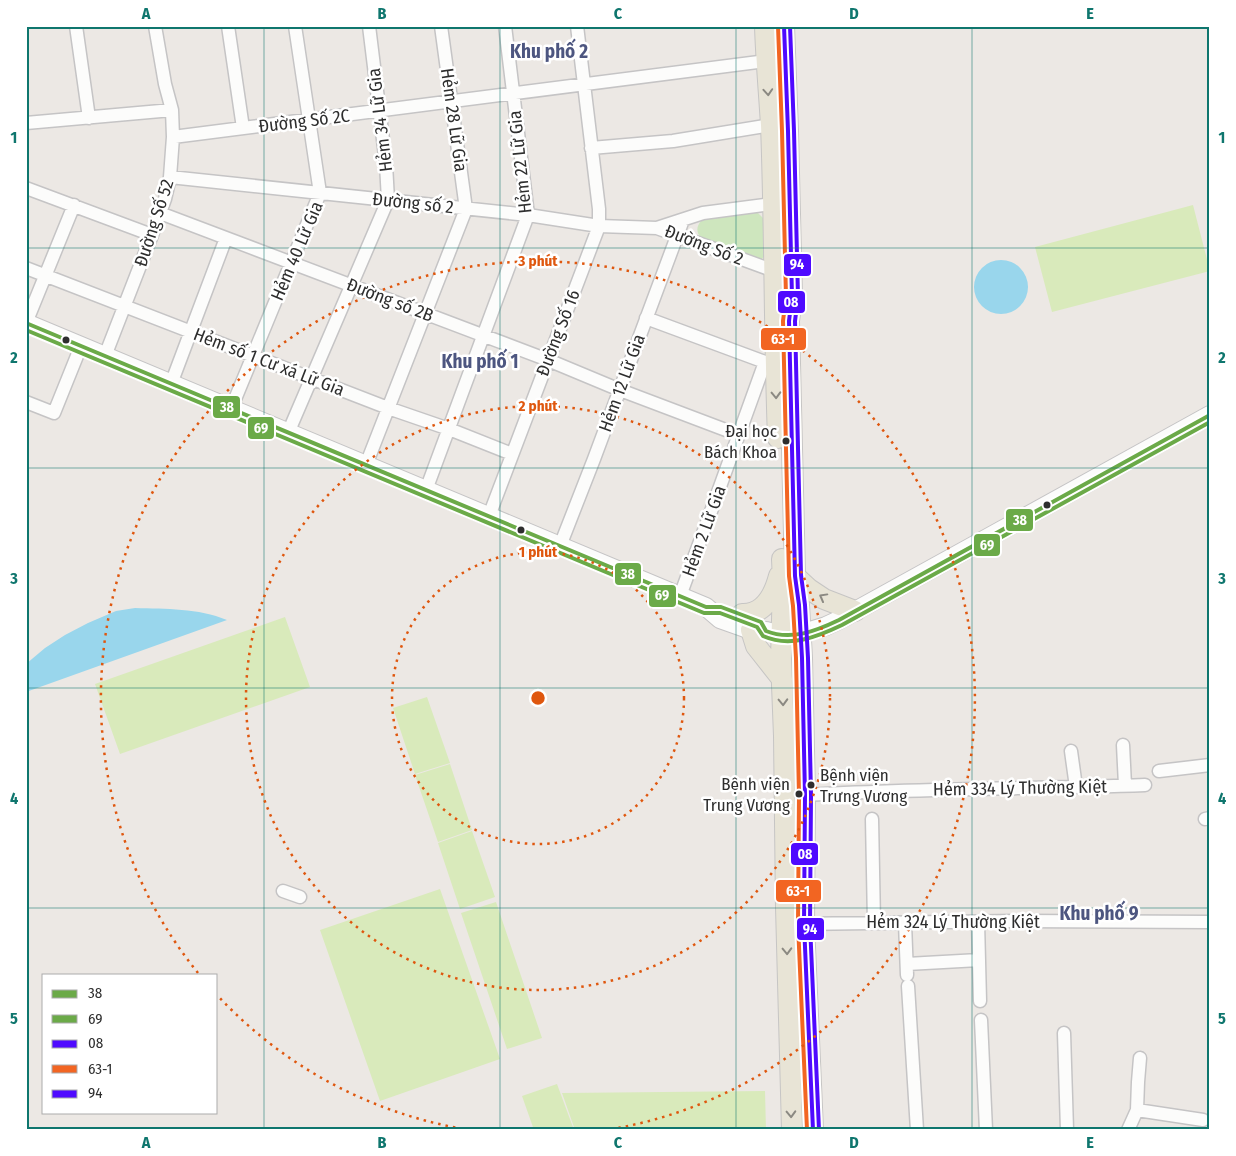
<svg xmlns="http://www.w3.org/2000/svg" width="1236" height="1156" font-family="'Fira Sans Condensed',sans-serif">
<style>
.green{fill:#cee6be}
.pitch{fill:#d9eabb}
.water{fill:#99d6ec}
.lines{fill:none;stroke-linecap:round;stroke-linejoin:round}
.street-casing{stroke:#c5c4c5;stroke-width:15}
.secondary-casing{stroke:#c5c4c5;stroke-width:20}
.primary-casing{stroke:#c6c5c4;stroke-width:22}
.street{stroke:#fcfcfb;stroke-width:12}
.secondary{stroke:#fcfcfb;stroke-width:18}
.primary{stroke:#e8e4d6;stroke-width:20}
.bus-1-casing{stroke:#fff;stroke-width:8}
.bus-2-casing{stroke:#fff;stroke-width:8}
.bus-3-casing{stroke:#fff;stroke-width:8}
.bus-4-casing{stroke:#fff;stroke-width:8}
.bus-5-casing{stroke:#fff;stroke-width:8}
.bus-1{stroke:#6baa48;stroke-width:4}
.bus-2{stroke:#6baa48;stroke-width:4}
.bus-3{stroke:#4f0aff;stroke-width:4}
.bus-4{stroke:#f26522;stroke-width:4}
.bus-5{stroke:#4f0aff;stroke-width:4}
.oneway{stroke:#8b8982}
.grid{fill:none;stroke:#0f766e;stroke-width:1;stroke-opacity:0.55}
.ring{fill:none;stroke:#df570e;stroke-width:2.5;stroke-dasharray:2.5 5}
.bus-dot{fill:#2e2e2e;stroke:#fff;stroke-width:2}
.labels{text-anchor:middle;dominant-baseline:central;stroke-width:5;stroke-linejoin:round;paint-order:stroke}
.bus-label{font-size:17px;fill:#2e2e2e;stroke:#fff;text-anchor:end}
.street-label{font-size:18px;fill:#2e2e2e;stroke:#fff}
.neighbourhood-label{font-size:19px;font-weight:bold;fill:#4d5680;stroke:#fff}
.centre{fill:#df570e;stroke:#fff;stroke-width:2.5}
.ring-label{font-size:15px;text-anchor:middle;font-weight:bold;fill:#df570e;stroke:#fff;stroke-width:5;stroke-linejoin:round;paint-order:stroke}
.line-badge{stroke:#fff;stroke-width:2}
.badge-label{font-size:14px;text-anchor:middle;font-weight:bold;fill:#fff}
.neatline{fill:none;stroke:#0f766e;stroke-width:2}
.grid-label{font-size:16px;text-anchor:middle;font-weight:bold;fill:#0f766e}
</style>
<rect width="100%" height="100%" fill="#ece8e4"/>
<!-- green -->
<path class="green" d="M757,212L764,219L765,255L762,259H760L701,238C696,232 696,226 702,220Z"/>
<!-- pitch -->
<path class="pitch" d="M1193,205L1210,271L1052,312L1035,247Z
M285,617L310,687L120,754L95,684Z
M427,697L450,763L415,774L393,708Z
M450,764L472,830L438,842L415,775Z
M472,831L495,897L460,909L438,843Z
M440,889L500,1059L380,1101L320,930Z
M496,902L542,1038L507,1049L461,913Z
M557,1084L574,1130H534L522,1096Z
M765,1091L766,1130H575L562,1093Z"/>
<!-- water -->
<path class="water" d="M974 287a27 27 0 1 1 54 0a27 27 0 1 1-54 0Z
M135,608C166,609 198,608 227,620L26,692V664L45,648L65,635L88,623L116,611Z"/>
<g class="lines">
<defs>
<path id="street" d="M76,26L89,118
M228,26L243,128
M26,123L172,110
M173,137L766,61
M591,148L673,141L771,125
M170,177L528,215L599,226L657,228L780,273
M26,188L152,235
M160,213L548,360L620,390L739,435
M657,228L703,213L779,203
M26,268L388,408L449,429L512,454
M646,318L765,362
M26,323L74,205
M105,356L152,235L165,199L170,177L173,137L172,110L165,84L155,26
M171,384L226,238
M26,402L54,413L81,346
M231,409L320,193L295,26
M288,433L388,200L386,164L369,26
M366,465L466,209L441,26
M426,490L528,215L505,26
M489,516L599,226V209L577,26
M560,546L594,459L683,220
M680,596L713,506L765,362H775
M1123,745L1125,785
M1071,751L1076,787
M1159,771L1210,765
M805,795C918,788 1032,789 1145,785
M872,819L874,923
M1205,819L1210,818
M283,891L300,897
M978,922L980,1001
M905,923L907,975
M797,924L1021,921L1210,922
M907,964L979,960
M908,986L917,1130
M981,1020L986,1130
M1064,1033L1067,1130
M1137,1110L1138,1082L1140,1058
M1128,1130L1137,1110L1203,1120"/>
<path id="secondary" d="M26,323L706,607L720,619L751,630L757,632L766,631L781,635L800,634L826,626L839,620L1210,415"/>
<path id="primary" d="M765,26C766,59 769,92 771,125C775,229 774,334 778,438
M784,26L788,131L792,297L789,321L795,576L799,605L802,658L805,795L804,924L813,1130
M782,559L783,581L781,659L784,736L786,907L792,1130
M795,576L809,589L824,599L855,611
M742,614C764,615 774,595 779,576
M751,630L756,646L782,679"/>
</defs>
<!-- street casing -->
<use href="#street" class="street-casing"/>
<!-- secondary casing -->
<use href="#secondary" class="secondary-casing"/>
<!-- primary casing -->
<use href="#primary" class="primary-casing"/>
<!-- street -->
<use href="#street" class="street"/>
<!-- secondary -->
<use href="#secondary" class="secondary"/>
<!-- primary -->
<use href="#primary" class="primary"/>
<defs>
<path id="bus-1" d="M26,323L706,607H721L761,622L766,631C791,641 816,631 839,620L1210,415"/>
<path id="bus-2" d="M26,330L704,613H720L757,627L763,636C790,648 817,637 842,625L1210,422"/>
<path id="bus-3" d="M784,26L788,131L792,297L789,321L795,576L799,605L802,658L805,795L804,924L813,1130"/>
<path id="bus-4" d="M778,26L782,131L786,297L783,321L789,576L793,606L796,658L799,795L798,924L807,1130"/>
<path id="bus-5" d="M790,26L794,131L798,297L795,321L801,575L805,605L808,658L811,795L810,924L819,1130"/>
</defs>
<!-- bus-1 casing -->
<use href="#bus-1" class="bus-1-casing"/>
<!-- bus-2 casing -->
<use href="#bus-2" class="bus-2-casing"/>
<!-- bus-3 casing -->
<use href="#bus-3" class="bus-3-casing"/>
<!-- bus-4 casing -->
<use href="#bus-4" class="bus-4-casing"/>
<!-- bus-5 casing -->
<use href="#bus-5" class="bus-5-casing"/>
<!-- bus-1 -->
<use href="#bus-1" class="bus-1"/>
<!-- bus-2 -->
<use href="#bus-2" class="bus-2"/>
<!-- bus-3 -->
<use href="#bus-3" class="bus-3"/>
<!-- bus-4 -->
<use href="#bus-4" class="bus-4"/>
<!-- bus-5 -->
<use href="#bus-5" class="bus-5"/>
</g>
<!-- one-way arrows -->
<defs><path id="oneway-chevron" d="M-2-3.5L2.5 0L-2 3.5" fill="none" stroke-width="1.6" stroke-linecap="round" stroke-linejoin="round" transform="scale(1.25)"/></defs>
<g class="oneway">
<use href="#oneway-chevron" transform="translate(768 92) rotate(86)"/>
<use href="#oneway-chevron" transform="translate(776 395) rotate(88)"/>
<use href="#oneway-chevron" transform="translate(823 597) rotate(-151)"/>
<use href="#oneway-chevron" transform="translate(783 702) rotate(88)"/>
<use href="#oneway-chevron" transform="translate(787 951) rotate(88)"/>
<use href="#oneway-chevron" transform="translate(791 1114) rotate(88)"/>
</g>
<!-- grid -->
<path class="grid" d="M264,26V1130M500,26V1130M736,26V1130M972,26V1130M26,248H1210M26,468H1210M26,688H1210M26,908H1210"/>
<!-- distance rings -->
<g class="ring">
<circle cx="538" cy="698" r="146"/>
<circle cx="538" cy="698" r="292"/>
<path d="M470 1130A437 437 0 0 1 218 996M198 973A437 437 0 1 1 606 1130"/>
</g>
<!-- markers -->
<g class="bus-dot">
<circle cx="66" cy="340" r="4.5"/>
<circle cx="786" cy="441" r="4.5"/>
<circle cx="1047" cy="505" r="4.5"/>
<circle cx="521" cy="530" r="4.5"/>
<circle cx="811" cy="785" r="4.5"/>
<circle cx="799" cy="794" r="4.5"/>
</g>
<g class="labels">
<!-- bus labels -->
<g class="bus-label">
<text x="777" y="431">Đại học<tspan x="777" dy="21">Bách Khoa</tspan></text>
<text x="820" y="775" text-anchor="start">Bệnh viện<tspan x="820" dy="21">Trưng Vương</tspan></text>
<text x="790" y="784">Bệnh viện<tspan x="790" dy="21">Trung Vương</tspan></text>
</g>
<!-- street labels -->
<g class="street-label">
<text transform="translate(380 120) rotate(-97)">Hẻm 34 Lữ Gia</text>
<text transform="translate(454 120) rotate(82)">Hẻm 28 Lữ Gia</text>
<text transform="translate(304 121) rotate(-7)">Đường Số 2C</text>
<text transform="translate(520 162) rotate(-96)">Hẻm 22 Lữ Gia</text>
<text transform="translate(413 203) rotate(6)">Đường số 2</text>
<text transform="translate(154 223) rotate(-72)">Đường Số 52</text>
<text transform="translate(704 245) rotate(21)">Đường Số 2</text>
<text transform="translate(297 251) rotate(-67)">Hẻm 40 Lữ Gia</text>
<text transform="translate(390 300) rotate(21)">Đường số 2B</text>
<text transform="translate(558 333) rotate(-69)">Đường Số 16</text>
<text transform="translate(269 362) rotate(21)">Hẻm số 1 Cư xá Lữ Gia</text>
<text transform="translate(622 383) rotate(-70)">Hẻm 12 Lữ Gia</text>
<text transform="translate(704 531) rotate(-70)">Hẻm 2 Lữ Gia</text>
<text transform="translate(1020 788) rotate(-1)">Hẻm 334 Lý Thường Kiệt</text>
<text x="953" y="922">Hẻm 324 Lý Thường Kiệt</text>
</g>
<!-- neighbourhood labels -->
<g class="neighbourhood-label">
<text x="549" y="51">Khu phố 2</text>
<text x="480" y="361">Khu phố 1</text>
<text x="1099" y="913">Khu phố 9</text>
</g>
</g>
<circle cx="538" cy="698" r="8" class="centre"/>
<g class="ring-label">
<text x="538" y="266">3 phút</text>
<text x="538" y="411">2 phút</text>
<text x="538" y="557">1 phút</text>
</g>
<g class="line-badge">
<rect x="783" y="253" width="29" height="24" rx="5" fill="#4f0aff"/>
<rect x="777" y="290" width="29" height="24" rx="5" fill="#4f0aff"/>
<rect x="760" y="327" width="47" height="24" rx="5" fill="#f26522"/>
<rect x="212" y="395" width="29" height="24" rx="5" fill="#6baa48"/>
<rect x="247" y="416" width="28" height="24" rx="5" fill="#6baa48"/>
<rect x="1005" y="508" width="29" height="24" rx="5" fill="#6baa48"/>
<rect x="973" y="533" width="28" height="24" rx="5" fill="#6baa48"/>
<rect x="614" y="562" width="28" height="24" rx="5" fill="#6baa48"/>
<rect x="648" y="584" width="29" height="24" rx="5" fill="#6baa48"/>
<rect x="790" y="842" width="29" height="24" rx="5" fill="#4f0aff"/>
<rect x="775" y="879" width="47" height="24" rx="5" fill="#f26522"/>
<rect x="796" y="917" width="29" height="24" rx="5" fill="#4f0aff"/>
</g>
<g class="badge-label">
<text x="797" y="269">94</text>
<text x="791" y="307">08</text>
<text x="783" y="344">63-1</text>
<text x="227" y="412">38</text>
<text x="261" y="433">69</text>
<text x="1020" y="525">38</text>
<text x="987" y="550">69</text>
<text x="628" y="579">38</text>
<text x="662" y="600">69</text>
<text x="805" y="859">08</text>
<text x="798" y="896">63-1</text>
<text x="810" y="934">94</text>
</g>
<!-- border -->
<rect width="1236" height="1156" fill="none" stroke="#ffffff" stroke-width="55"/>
<!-- legend -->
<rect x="42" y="974" width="175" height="140" fill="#ffffff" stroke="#ababab"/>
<rect x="52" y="990" width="25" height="8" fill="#6baa48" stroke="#ababab"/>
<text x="88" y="998" font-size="15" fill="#2e2e2e">38</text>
<rect x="52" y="1015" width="25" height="8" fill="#6baa48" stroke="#ababab"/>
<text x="88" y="1024" font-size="15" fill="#2e2e2e">69</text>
<rect x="52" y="1040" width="25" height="8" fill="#4f0aff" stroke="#ababab"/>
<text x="88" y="1048" font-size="15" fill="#2e2e2e">08</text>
<rect x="52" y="1065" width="25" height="8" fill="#f26522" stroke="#ababab"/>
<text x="88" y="1074" font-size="15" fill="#2e2e2e">63-1</text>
<rect x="52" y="1090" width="25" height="8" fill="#4f0aff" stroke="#ababab"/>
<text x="88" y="1098" font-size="15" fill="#2e2e2e">94</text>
<rect x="28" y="28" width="1180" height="1100" class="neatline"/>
<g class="grid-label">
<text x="146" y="19">A</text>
<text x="382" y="19">B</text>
<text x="618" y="19">C</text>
<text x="854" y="19">D</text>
<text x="1090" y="19">E</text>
<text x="14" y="143">1</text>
<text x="1222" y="143">1</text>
<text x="14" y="363">2</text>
<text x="1222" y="363">2</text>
<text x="14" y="584">3</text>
<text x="1222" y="584">3</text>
<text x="14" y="804">4</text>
<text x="1222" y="804">4</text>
<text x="14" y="1024">5</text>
<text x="1222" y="1024">5</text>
<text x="146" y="1148">A</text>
<text x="382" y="1148">B</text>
<text x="618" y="1148">C</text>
<text x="854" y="1148">D</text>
<text x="1090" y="1148">E</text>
</g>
</svg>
